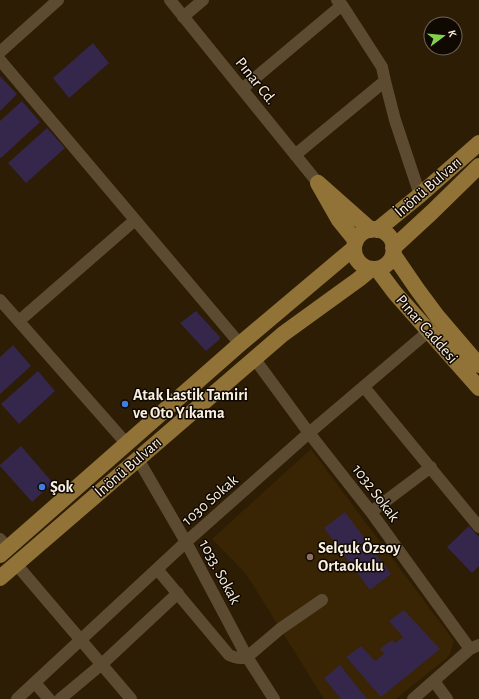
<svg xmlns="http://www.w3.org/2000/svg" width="479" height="699" font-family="'Alegreya Sans',sans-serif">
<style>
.built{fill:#392503}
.building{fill:#35264c}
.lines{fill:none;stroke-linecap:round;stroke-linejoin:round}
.minor{stroke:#5d4b31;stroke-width:12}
.major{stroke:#927337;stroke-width:16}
.shop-dot{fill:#3f7fe0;stroke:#100902;stroke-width:1.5}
.education-dot{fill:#8d6e63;stroke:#100902;stroke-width:1.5}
.labels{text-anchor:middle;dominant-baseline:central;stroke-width:3;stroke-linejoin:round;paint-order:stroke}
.street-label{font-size:16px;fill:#faf0e1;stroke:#100902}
.poi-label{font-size:16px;font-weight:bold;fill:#faf0e1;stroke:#100902;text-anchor:start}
</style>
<rect width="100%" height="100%" fill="#2d1d04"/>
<!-- built -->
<path class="built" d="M311,449L454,641L449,656L396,699H324L246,574L212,539Z"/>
<!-- building -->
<path class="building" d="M93,43L109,63L69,98L53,78Z
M0,76L17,94L0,111Z
M22,101L40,122L1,158L0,157V121Z
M47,128L65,148L26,183L8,163Z
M196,311L220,337L219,340L206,351L180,323Z
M13,345L31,366L0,394V357Z
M38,371L55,391L19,424L1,404Z
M21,446L53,483L32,502L0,466V465Z
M345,512L391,574L370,590L324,528Z
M469,526L479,537V566L472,573L447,547Z
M404,610L440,649L381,697L346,657L361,646L375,661L384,654L380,649L392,640L395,643L403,637L389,621Z
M340,665L367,699H341L324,678Z"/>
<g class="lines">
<!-- minor -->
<path class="minor" d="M170,0L318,183
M337,0L342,5L382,67L385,81L395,120L420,195
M183,17L203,0
M0,52L58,0
M0,60L240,344
M242,89L342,5
M295,155L385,81
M0,300L126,443
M19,321L135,220
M254,358L309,433L371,512L470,649
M364,387L479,527
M138,459L186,542L247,657L274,699
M371,512L431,467
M0,539L8,548
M16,564L131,699
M157,569L229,655C235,658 241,659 247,657L280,629L322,600
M434,681L447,699
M35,683L49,699
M17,699L186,542L309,433L429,331
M60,699L102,664L178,593
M413,699L470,649L479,645"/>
<!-- major -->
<path class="major" d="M354 249a20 20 0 1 1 40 0a20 20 0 1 1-40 0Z
M377,230L420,195L479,143
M356,241L339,220L318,183L371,230
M393,248L432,212L479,166
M393,254L417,289L437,316L479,365
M377,269L395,293L479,388
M0,555L240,344L354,248
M0,578L283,334L359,279L371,269"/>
</g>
<!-- markers -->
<g class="shop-dot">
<circle cx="125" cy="404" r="4"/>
<circle cx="42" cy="487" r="4"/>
</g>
<circle class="education-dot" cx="310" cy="557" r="4"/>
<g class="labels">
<!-- street labels -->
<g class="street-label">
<text transform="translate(256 81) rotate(51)">Pınar Cd.</text>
<text transform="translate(428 187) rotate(-41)">İnönü Bulvarı</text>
<text transform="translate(427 329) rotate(49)">Pınar Caddesi</text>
<text transform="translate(128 467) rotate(-41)">İnönü Bulvarı</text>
<text transform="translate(376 493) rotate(53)">1032 Sokak</text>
<text transform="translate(210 500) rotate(-41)">1030 Sokak</text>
<text transform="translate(220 572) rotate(62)">1033. Sokak</text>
</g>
<!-- poi labels -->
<g class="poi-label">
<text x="133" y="395">Atak Lastik Tamiri<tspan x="133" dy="18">ve Oto Yıkama</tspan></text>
<text x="50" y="487">Şok</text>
<text x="318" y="548">Selçuk Özsoy<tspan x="318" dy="18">Ortaokulu</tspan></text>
</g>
</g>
<!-- north arrow -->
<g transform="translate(443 36) rotate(74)"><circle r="19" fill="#100902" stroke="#6e655b"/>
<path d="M0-3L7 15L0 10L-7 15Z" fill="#86cf4c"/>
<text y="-6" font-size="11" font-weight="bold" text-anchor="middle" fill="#faf0e1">K</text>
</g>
</svg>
